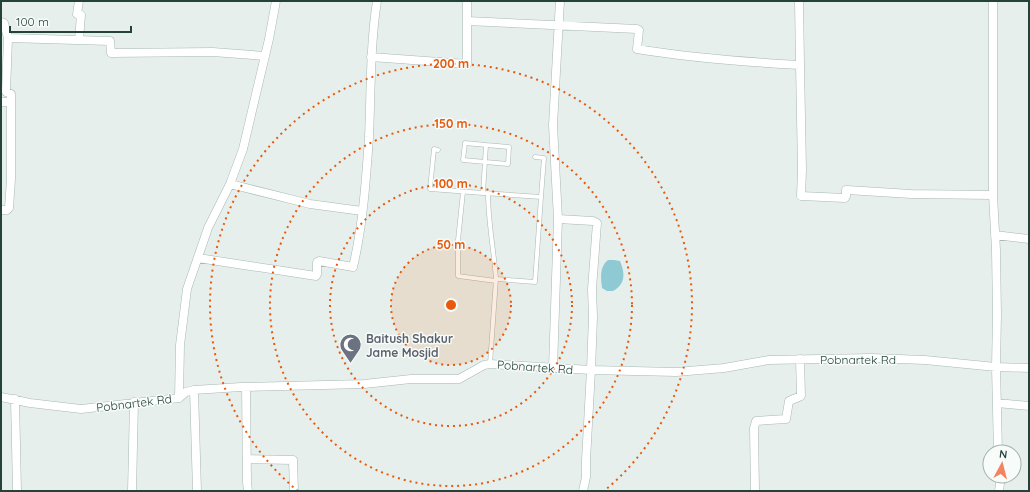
<svg xmlns="http://www.w3.org/2000/svg" width="1030" height="492" font-family="Quicksand,sans-serif">
<style>
.water{fill:#8ec9d4}
.lines{fill:none;stroke-linecap:round;stroke-linejoin:round}
.service-casing{stroke:#a8b8b2;stroke-width:5}
.minor-casing{stroke:#a8b8b2;stroke-width:9}
.service{stroke:#fff;stroke-width:4}
.minor{stroke:#fff;stroke-width:8}
.ring{fill:none;stroke:#e8590c;stroke-width:2;stroke-dasharray:2 4}
.labels{text-anchor:middle;dominant-baseline:central;stroke-width:3;stroke-linejoin:round;paint-order:stroke}
.worship-label{font-size:12px;font-weight:bold;fill:#5b616d;stroke:#f7fbf9;text-anchor:start}
.street-label{font-size:12px;fill:#24423a;stroke:#f7fbf9}
.centre{fill:#e8590c;stroke:#f7fbf9;stroke-width:2}
.ring-label{font-size:12px;text-anchor:middle;font-weight:bold;fill:#e8590c;stroke:#f7fbf9;stroke-width:3;stroke-linejoin:round;paint-order:stroke}
</style>
<rect width="100%" height="100%" fill="#e6efeb"/>
<!-- water -->
<path class="water" d="M608,260H614L620,261C625,273 626,284 613,291H607L602,288C601,278 599,267 608,260Z"/>
<g class="lines">
<defs>
<path id="service" d="M486,145L465,143L463,160L508,164L509,147L486,145L483,193L541,197L535,282L496,279L490,364
M438,150L434,149L430,189L483,193
M535,157L544,158L541,197
M463,192L458,240V276L496,281
M488,193C488,222 494,251 496,279"/>
<path id="minor" d="M993,1V195L996,250L997,314L996,367L998,452
M467,21L637,29L639,30L637,49C691,58 745,62 800,65L799,1
M1,22L4,23L8,38L6,92L11,94V179L9,208L7,210H1
M8,38L110,41L111,53L213,52L265,56
M79,40L81,15L77,14L79,1
M371,57L467,64V1
M800,65L802,170L801,196L845,198L846,196V190H847L911,194L993,195
M1,102H6
M230,184L310,204L362,211
M558,219L593,221L597,223L592,289L593,317L591,370
M995,235L1029,239
M198,258L316,276L317,274V262L319,261L353,267C363,225 366,180 369,137C371,92 370,46 377,1
M553,368L558,219L553,125L560,1
M246,387L247,482L248,491
M194,390L197,491
M1,397L30,403L81,409L179,398L186,392L194,390L241,387L364,384L411,379H459L484,365L490,364L591,370L676,372L724,368L769,360L871,358L925,360L996,367L1029,368
M179,398L180,345L187,289L208,228L230,184L243,149L269,39L276,1
M15,399L17,491
M997,403L1029,406
M247,459L293,460L294,491
M132,491L134,402
M583,491L586,477V460L591,370
M755,491L754,428L756,421L786,419L789,401L801,396L800,359
M999,491L1001,476"/>
</defs>
<!-- service casing -->
<use href="#service" class="service-casing"/>
<!-- minor casing -->
<use href="#minor" class="minor-casing"/>
<!-- service -->
<use href="#service" class="service"/>
<!-- minor -->
<use href="#minor" class="minor"/>
</g>
<!-- distance rings -->
<circle cx="451" cy="305" r="60" fill="#e8590c" fill-opacity=".12"/>
<g class="ring">
<circle cx="451" cy="305" r="60"/>
<circle cx="451" cy="305" r="121"/>
<circle cx="451" cy="305" r="181"/>
<path d="M298 491A241 241 0 1 1 604 491"/>
</g>
<!-- icons -->
<defs>
<symbol id="mosque-pin" viewBox="-11 -11 22 30"><path d="M0 17L-7.5 6A9.5 9.5 0 1 1 7.5 6Z" fill="#6b7280" stroke="#f7fbf9"/><path d="M3.5-4.9A6 6 0 1 0 3.5 4.9A5 5 0 1 1 3.5-4.9Z" fill="#fff"/></symbol>
</defs>
<g fill-rule="evenodd">
<use href="#mosque-pin" x="338" y="332" width="25" height="34"/>
</g>
<g class="labels">
<!-- worship labels -->
<g class="worship-label">
<text x="366" y="338">Baitush Shakur<tspan x="366" dy="14">Jame Mosjid</tspan></text>
</g>
<!-- street labels -->
<g class="street-label">
<text x="858" y="359">Pobnartek Rd</text>
<text transform="translate(535 367) rotate(4)">Pobnartek Rd</text>
<text transform="translate(134 403) rotate(-7)">Pobnartek Rd</text>
</g>
</g>
<circle cx="451" cy="305" r="6" class="centre"/>
<g class="ring-label">
<text x="451" y="68">200 m</text>
<text x="451" y="128">150 m</text>
<text x="451" y="188">100 m</text>
<text x="451" y="249">50 m</text>
</g>
<!-- border -->
<rect width="1030" height="492" fill="none" stroke="#24423a" stroke-width="4"/>
<!-- north arrow -->
<g transform="translate(1002 464) rotate(7)"><circle r="19" fill="#f7fbf9" stroke="#a3b1ad"/>
<path d="M0-3L7 15L0 10L-7 15Z" fill="#f4845f"/>
<text y="-6" font-size="11" font-weight="bold" text-anchor="middle" fill="#24423a">N</text>
</g>
<!-- scale -->
<path d="M10 26v6h121v-6" fill="none" stroke="#24423a" stroke-width="2"/>
<text x="16" y="26" font-size="12" fill="#24423a" stroke="#f7fbf9" stroke-width="3" paint-order="stroke">100 m</text>
</svg>
